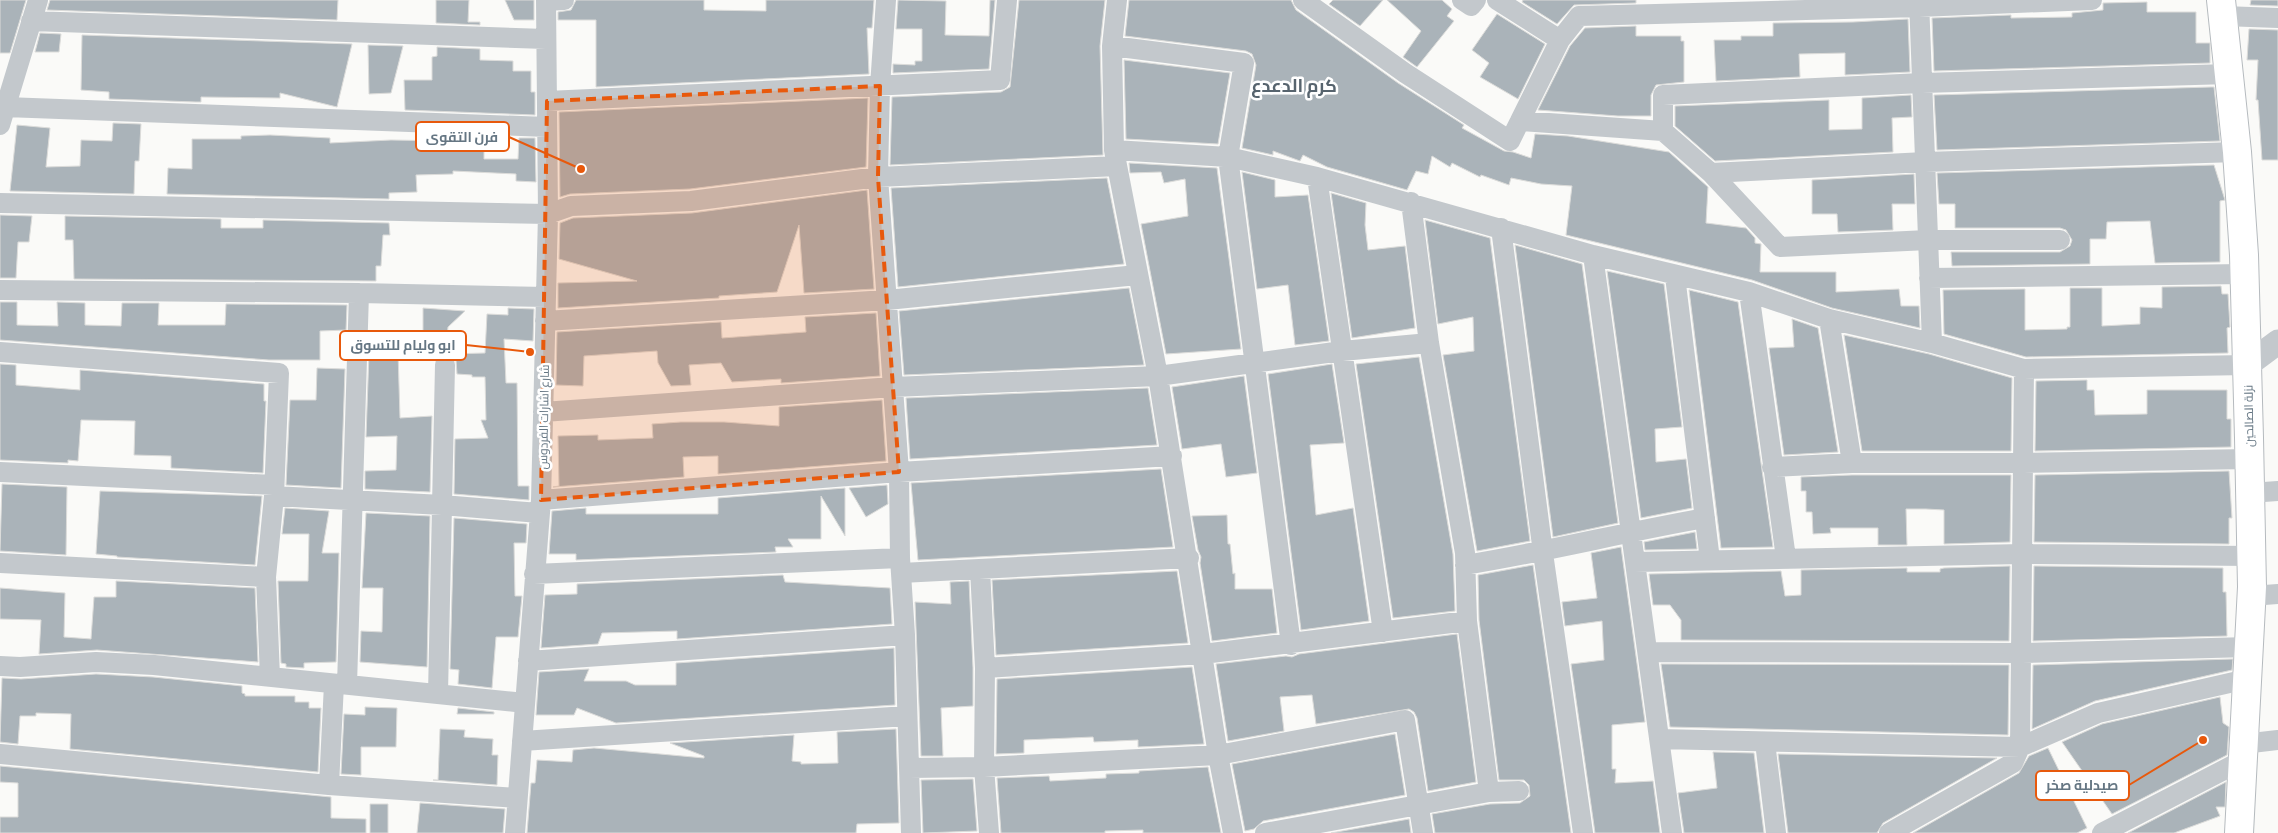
<svg xmlns="http://www.w3.org/2000/svg" width="2278" height="833" font-family="Commissioner,Cairo,sans-serif">
<style>
.building{fill:#aab3b9;stroke:#dcdcda}
.lines{fill:none;stroke-linecap:round;stroke-linejoin:round}
.primary-casing{stroke:#b5babe;stroke-width:30}
.minor{stroke:#c3c8cc;stroke-width:20}
.tertiary{stroke:#c3c8cc;stroke-width:25}
.primary{stroke:#fff;stroke-width:28}
.marked{fill:#e8590c;fill-opacity:0.2;stroke:#e8590c;stroke-width:4;stroke-dasharray:10 6;stroke-linejoin:round}
.labels{text-anchor:middle;dominant-baseline:central;stroke-width:5;stroke-linejoin:round;paint-order:stroke}
.street-label{font-size:12px;fill:#657683;stroke:#fff}
.district-label{font-size:18px;font-weight:bold;fill:#57646e;stroke:#fff}
.leader{fill:none;stroke:#e8590c;stroke-width:2}
.callout-dot{fill:#e8590c;stroke:#fff;stroke-width:2}
.callout{fill:#fff;stroke:#e8590c;stroke-width:2}
.callout-label{font-size:14px;text-anchor:middle;font-weight:bold;fill:#657683}
</style>
<rect width="100%" height="100%" fill="#fafaf8"/>
<!-- building -->
<path class="building" d="M0,0H26L10,53H0Z
M50,0H338L337,20L47,10Z
M436,0H469L468,22H480V25L436,23Z
M505,0H534V20H514Z
M576,0H704V10L766,11V0H874L872,28H867L869,74L596,87V20H558V12L571,10Z
M898,0L946,1L945,35L989,36L990,0H995L989,69L893,73V64L915,65V61H922V29H896Z
M1019,0H1105L1100,46L1103,155L890,165L892,97L1001,92L1010,87Z
M1129,0H1291L1296,10L1398,83L1464,125L1462,128L1504,151L1513,152L1531,158L1535,134L1568,136L1669,152L1708,187L1706,223L1746,228L1755,238V243L1761,244L1760,272H1836V292L1899,289L1901,306H1919L1920,328L1832,308L1752,280L1566,235L1572,186L1541,184L1511,178L1509,185L1481,175L1480,177L1452,163L1450,167L1432,156L1428,174L1416,171L1407,190L1327,167L1303,155L1300,161L1273,151V155L1242,148L1256,65L1252,54L1246,51L1125,36Z
M1333,0H1383L1360,26L1329,4Z
M1387,0H1442L1452,9L1447,16L1454,21L1417,67L1403,57L1421,31Z
M1523,0H1636V3L1574,5L1557,24L1522,2Z
M2251,0H2278V6L2250,5Z
M2147,2V12H2196V43H2210V63L1934,71L1932,18L2011,15V18L2072,17V13L2103,10V3Z
M1497,14L1545,44L1518,99L1480,77L1489,63L1472,50Z
M1908,19L1910,72L1845,75V53L1799,54L1800,77L1716,81L1714,40H1741V36H1773V23L1853,22Z
M1636,26V36H1681V41H1684V82L1656,85L1651,95V116H1618L1538,110L1570,46L1585,28Z
M2249,29L2278,30V160H2262L2258,100H2256L2258,60H2247Z
M40,33L61,34L59,52H35Z
M82,35L352,44L337,107L280,93V98L201,97V102H196L109,99V92L81,90Z
M368,45L403,46L391,93L369,94Z
M437,47L480,49V60L513,61V71H531V92H535V115L405,110L404,80H432V57L437,56Z
M1124,60L1230,73L1218,144L1126,139Z
M2211,87H2214L2220,141L1937,150L1934,95Z
M1911,95L1912,117L1892,118L1893,152L1715,161L1675,126V106L1829,100V130L1862,129V98Z
M868,98L866,167L690,189L570,194L560,197L559,112Z
M113,123L141,124L139,161H135L134,194L10,191L17,125L50,128L46,167L80,166L81,140L112,141Z
M270,135L330,138V143L391,140L447,141L448,135L484,137V159H518L519,138H535L536,182L516,181V174L453,171V174L416,175L417,192L389,193V199L167,194L168,168L192,169V139H241V136Z
M1129,163L1217,168L1241,349L1166,354L1141,224L1188,216L1185,179L1164,183L1161,172L1130,173Z
M2214,165L2225,200L2220,201V262L2155,263L2150,221L2107,222L2106,239H2090V264L1952,266L1951,252H2060L2070,246L2072,240L2066,230L2060,228H1955V204H1939L1937,173Z
M1242,172L1275,180V197L1308,195L1329,341L1295,345L1288,285L1257,289Z
M1914,174L1915,204H1892L1893,230L1838,232L1837,214H1812V180Z
M1107,178L1124,264L898,287L891,188Z
M867,190L874,289L804,293L799,225L777,292L719,296V298L558,308V283L637,281L559,259L560,223L573,218L692,213Z
M1331,193L1366,203L1365,225L1368,250L1405,246L1415,328L1352,338Z
M0,215L32,216L29,242H18L16,278H0Z
M65,216L221,219V228H263V220L389,223L390,235H383L381,266H376V281L74,279L73,240H65Z
M1425,220L1490,238L1530,541L1477,551L1443,355L1474,351L1473,317L1438,324Z
M1515,245L1582,264L1618,523L1553,537Z
M1607,271L1664,284L1682,427L1655,429L1656,462L1686,459L1692,508L1641,518Z
M2221,286L2222,294H2228L2230,327L2227,328L2228,353L2026,357L1944,334L1943,290L2025,289V330L2067,329V327H2070V288H2102V326L2140,324V307L2162,308V287Z
M1129,288L1144,365L904,375L899,311Z
M1689,290L1738,302L1773,547L1721,548Z
M0,302H17V325L58,326L57,302L85,303V325L121,326L122,303H159L158,325H225L226,304L347,305L346,330L320,331V360H269L0,340Z
M423,308L465,311L448,327L447,336L423,335Z
M508,308L534,309L533,341L504,339L506,383H517L518,486H529V500L454,494L455,439L488,438L481,420H486L485,377H472V375L457,374L456,360L448,354L485,353L487,314L508,315Z
M876,313L880,376L781,383V379L732,382L721,363L689,365L691,385L671,386L658,363L657,351L584,356L583,386L556,385L557,332L721,322L722,338L806,332L805,317Z
M1792,319L1818,328L1838,452L1784,455L1769,348L1794,347Z
M1844,335L1929,354L2012,378L2011,451H1862Z
M398,352L400,418L432,416L430,492L365,489V471L396,470L397,436L366,437L369,353Z
M1419,357L1453,554L1455,611L1393,618L1356,364Z
M0,364L16,365V385L80,390V370L264,384V401H266L263,473L171,468V456L134,455L135,421L81,420L78,461L68,460V463L0,460Z
M1332,364L1344,443L1310,445L1316,515L1353,508L1369,621L1301,630L1268,374Z
M317,368L345,369L341,488L286,485L290,400H316Z
M1244,376L1257,473L1226,477L1221,444L1182,449L1172,387Z
M2087,380V390H2094L2095,415L2147,414V390H2227V419H2231V447L2035,451L2036,381Z
M1148,388L1157,445L910,459L906,398Z
M882,400L886,461L718,474V456L683,457L684,477L553,487L559,486L558,436L598,435V440L653,438L652,424L681,422H724L779,426V407Z
M1161,469L1173,547L918,560L911,483Z
M2229,471L2232,518H2229V544L2034,542L2035,475Z
M1852,475H2011L2010,542L1944,544V510L1926,509H1906L1907,545H1878V528H1830L1831,533L1813,534L1812,512H1806V491H1801V477Z
M2,484L67,487L66,555L0,551Z
M887,485L888,504L866,517L849,488Z
M845,488V536L821,496V539H788L793,547H775L776,552L576,560V554H549L552,511L586,508V514H718V498Z
M100,491L262,496L255,565L117,557V556L96,554Z
M285,508L329,511L322,553H339L336,662L304,663V668L286,667V664L281,663L278,581H308L309,534H282Z
M366,513L430,516L427,667L360,662L361,631L382,632L383,588H362Z
M1227,515L1228,544H1230L1233,574L1235,573V589H1272L1277,633L1212,641L1200,563L1201,557L1198,550L1192,516Z
M454,518L527,524L526,543H514L515,596H522L518,637H496L492,688L458,684L459,670L450,669Z
M1695,532L1697,549L1645,550L1644,542Z
M1621,547L1645,722L1612,725V769H1616L1615,783L1653,781L1660,833H1595L1571,664L1604,660L1602,621L1565,626L1562,602L1597,598L1591,553Z
M1533,565L1571,833H1435L1432,814L1490,804L1520,803L1530,796L1529,785L1524,780H1499L1479,620L1478,575Z
M2010,566L2009,641L1681,640V620L1670,605H1653L1649,574L1781,571L1785,596L1801,595V570L1907,568V572H1940V569L1944,568Z
M2034,566L2223,568V592H2226L2227,636L2033,641Z
M1177,571L1188,643L996,655L992,580Z
M783,575L785,582L890,588L892,624L677,639V631L602,633L598,644L541,648L545,595L577,594V584Z
M116,581L255,588L258,662L97,650L39,654L41,620L0,619V588L65,593L64,637L91,639L94,597H116Z
M969,581L973,668V706L941,708L943,756H921L915,602L951,604L950,582Z
M1457,634L1476,782L1428,791L1417,718L1414,712L1409,709L1316,724L1312,695L1280,697L1284,731L1228,741L1216,664L1286,656L1292,657L1299,654Z
M894,648L895,705L616,723L577,708L574,715H536L539,672L589,669L584,681H626L635,685H676V663Z
M2233,659L2232,670L2095,701L2032,729L2033,665Z
M1661,664L2009,665L2008,735L1670,727Z
M1192,667L1204,744L1138,747V740L1094,742L1093,737L1024,740V753L996,754L997,679Z
M96,674L153,677L242,686V693L245,694V696H295V702H309V708H321L318,772L70,749L71,714L36,713V716H20L18,744L0,742L2,678L21,679Z
M2220,697L2223,723L2229,727L2227,755L2112,814L2062,742L2102,724Z
M365,707L397,708L396,747H361V775L341,774L344,714L365,715Z
M458,708L494,712V714H457Z
M440,729L465,730L464,737L493,739L492,755H498L497,785L433,780H438Z
M896,729L899,823L857,824L856,833H527L531,783H535L537,760L572,762L573,750L594,748L704,758V756L670,743L794,735L792,761L801,762V764L838,763L837,732Z
M1395,734L1405,795L1263,821L1254,829L1245,831L1232,764Z
M2048,748L2087,828L2077,833H1913L2019,773L2029,756Z
M1713,752L1754,753L1764,833H1684L1678,793L1717,788Z
M1778,754L1997,758L1883,823L1877,833H1788Z
M0,766L331,797V818L366,819V833H0V817H18V783L0,782Z
M1208,767L1221,833H1143V830L1105,831V833H1001L997,778L1049,776L1050,781L1106,778V774L1139,773V771Z
M973,779L977,831L923,833L921,780Z
M2226,782L2225,807H2216L2220,816L2174,833H2128Z
M420,803L505,809L503,833H417Z
M370,804H388V833H370Z
M1409,819L1411,833H1331Z"/>
<g class="lines">
<defs>
<path id="primary" d="M2221,0L2237,152L2244,255L2249,438L2252,587L2239,833"/>
</defs>
<!-- primary casing -->
<use href="#primary" class="primary-casing"/>
<!-- minor -->
<path class="minor" d="M886,0L880,86L878,177L899,472L900,558L905,635L911,833
M1117,0L1112,46L1114,150L1158,376L1218,755L1233,833
M1303,0L1405,73L1510,141L1560,40L1579,16L1919,7L2092,0
M1462,0L1471,6L1476,0
M1497,0L1560,40
M1919,0L1932,343
M546,1L564,0
M2223,16L2278,18
M31,21L546,39
M1112,46L1244,63L1228,157L1291,645
M547,101L1000,80L1007,0
M5,107L547,127
M1520,121L1663,131V95L1922,83L2229,74
M0,125L38,0
M1663,131L1711,173L1780,247L1928,240H2060
M1114,150L1228,157L1317,177L1593,255L1749,292L1829,319L1932,343L2024,369L2247,365
M1711,173L1925,162L2237,152
M1317,177L1383,632
M1411,202L1429,343L1465,553L1467,621L1489,792
M0,203L548,214L571,206L691,201L878,177L1117,166
M1501,228L1543,553L1583,833
M1593,255L1672,833
M1675,276L1710,560
M1929,278L2245,274
M0,290L359,293L546,297
M1749,292L1786,558
M1829,319L1852,463
M545,321L887,300L1137,275
M0,352L279,373L274,496L266,577L270,677
M543,412L893,387L1158,376L1342,351L1429,343
M1772,467L1852,463H2024L2249,459
M0,472L273,485
M2250,493L2278,491
M274,496L442,505L539,513
M541,500L899,472L1172,456
M1635,562L2023,554L2251,556
M0,563L266,577
M1465,565C1546,552 1625,532 1705,518
M980,569L985,668L984,767L989,833
M901,573L1189,558
M534,574L900,558
M2251,596L2278,594
M1648,652L2022,653L2249,647
M528,661L905,635
M0,666L20,667L96,662L154,665L525,703
M985,668L1203,654L1467,621
M347,685L359,293
M438,694L445,365
M1659,739L2020,747L2024,369
M522,741L907,716
M1765,742L1776,833
M2243,744L2278,740
M0,754L329,785L517,798
M909,768L984,767L1218,755L1405,720L1423,833
M329,785L334,684
M515,833L541,500L548,214L546,0
M1265,833L1489,792L1519,791
M1889,833L2013,763L2020,747L2098,713L2247,679
M2102,833L2243,760"/>
<!-- tertiary -->
<path class="tertiary" d="M2247,365L2278,342"/>
<!-- primary -->
<use href="#primary" class="primary"/>
</g>
<!-- marked area -->
<path class="marked" d="M880,86L878,177L899,472L541,500L547,101Z"/>
<g class="labels">
<!-- street labels -->
<g class="street-label">
<text transform="translate(2248 416) rotate(-91)">نزلة الصالحين</text>
<text transform="translate(543 417) rotate(-89)">شارع اشارات الفردوس</text>
</g>
<!-- district labels -->
<g class="district-label">
<text x="1294" y="85">كرم الدعدع</text>
</g>
</g>
<!-- callouts -->
<path class="leader" d="M581 169L509 137M530 352L466 345M2203 740L2129 785"/>
<g class="callout-dot">
<circle cx="581" cy="169" r="5"/>
<circle cx="530" cy="352" r="5"/>
<circle cx="2203" cy="740" r="5"/>
</g>
<g class="callout">
<rect x="416" y="122" width="93" height="29" rx="5"/>
<rect x="340" y="331" width="126" height="29" rx="5"/>
<rect x="2036" y="771" width="93" height="29" rx="5"/>
</g>
<g class="callout-label">
<text x="462" y="142">فرن التقوى</text>
<text x="403" y="350">ابو وليام للتسوق</text>
<text x="2082" y="790">صيدلية صخر</text>
</g>
</svg>
